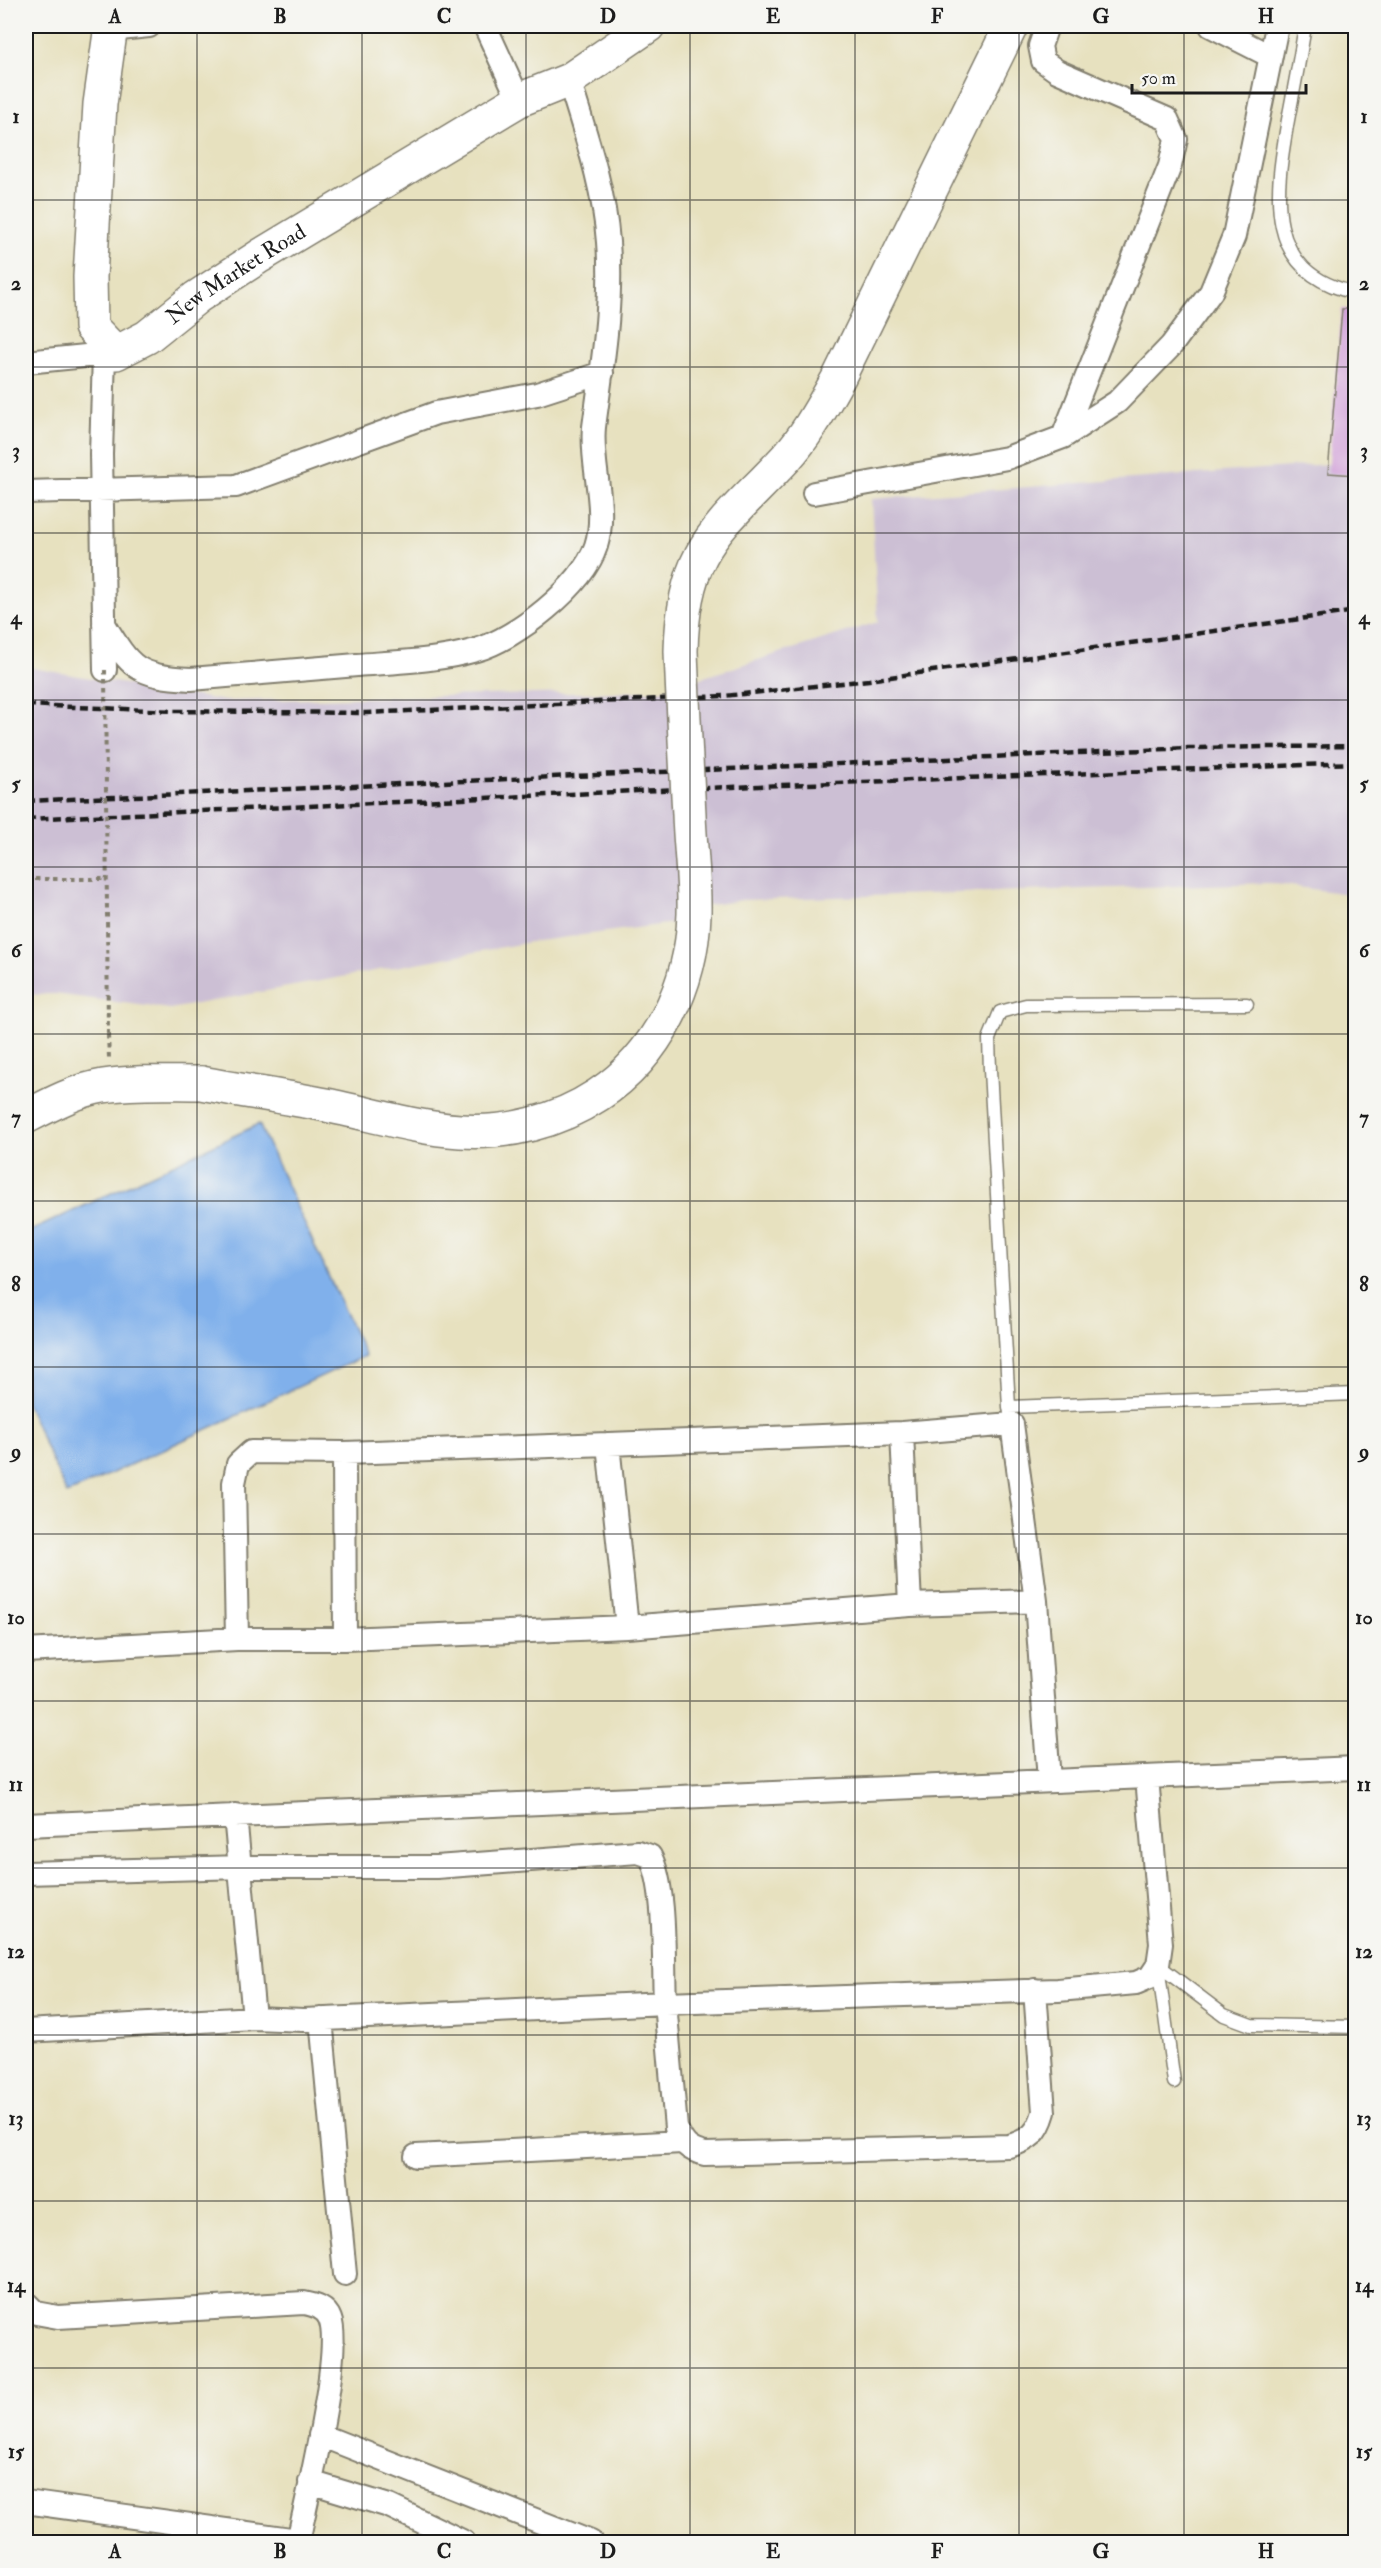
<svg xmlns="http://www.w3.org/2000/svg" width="1381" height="2568" font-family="'IM FELL Double Pica',serif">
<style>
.industrial{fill:#ccbfd4}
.water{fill:#80b0eb;stroke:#4e6684;stroke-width:1.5}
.building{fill:#cd97d6}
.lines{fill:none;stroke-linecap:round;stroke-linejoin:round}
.lane-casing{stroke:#827e6e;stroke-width:15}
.street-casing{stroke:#827e6e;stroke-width:26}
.secondary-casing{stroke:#827e6e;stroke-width:36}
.highway-casing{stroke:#827e6e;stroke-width:36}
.path{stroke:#827e6e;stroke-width:4;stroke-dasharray:4.5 4.5;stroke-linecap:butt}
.lane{stroke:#fff;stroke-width:12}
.street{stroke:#fff;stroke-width:22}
.secondary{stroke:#fff;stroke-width:33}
.highway{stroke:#fff;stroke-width:33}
.rail{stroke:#1c1c1c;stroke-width:4.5;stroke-dasharray:9 4.5;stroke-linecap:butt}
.highway-bridge-casing{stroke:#827e6e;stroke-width:36;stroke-linecap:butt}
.path-bridge{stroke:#827e6e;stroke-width:4;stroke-dasharray:4.5 4.5;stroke-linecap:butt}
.highway-bridge{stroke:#fff;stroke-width:33}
.grid{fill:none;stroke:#1c1c1c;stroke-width:1.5;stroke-opacity:0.55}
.labels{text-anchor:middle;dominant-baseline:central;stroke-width:4.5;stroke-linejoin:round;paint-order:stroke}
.street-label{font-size:22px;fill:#1c1c1c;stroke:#f6f6f2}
.neatline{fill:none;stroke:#1c1c1c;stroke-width:2}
.grid-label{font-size:20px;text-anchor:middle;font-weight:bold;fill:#1c1c1c}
</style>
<rect width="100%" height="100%" fill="#f6f6f2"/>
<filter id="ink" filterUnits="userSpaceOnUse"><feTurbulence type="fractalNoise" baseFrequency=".0167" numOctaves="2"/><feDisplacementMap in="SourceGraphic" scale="12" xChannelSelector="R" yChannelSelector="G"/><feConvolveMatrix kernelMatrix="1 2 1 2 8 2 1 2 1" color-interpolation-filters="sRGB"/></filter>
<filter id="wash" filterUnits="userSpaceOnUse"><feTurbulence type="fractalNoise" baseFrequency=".008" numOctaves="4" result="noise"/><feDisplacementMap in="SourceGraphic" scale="24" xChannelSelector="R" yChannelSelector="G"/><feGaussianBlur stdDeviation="1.35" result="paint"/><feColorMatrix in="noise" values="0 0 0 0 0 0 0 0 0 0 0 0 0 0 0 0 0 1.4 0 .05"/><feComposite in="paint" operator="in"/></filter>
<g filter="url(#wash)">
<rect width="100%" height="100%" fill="#e7e1bf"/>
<!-- industrial -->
<path class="industrial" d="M1355,462V895L1269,883L742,900L674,911V923L530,942L170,1009L54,994L26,995V667L225,701L660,691L878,622L871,499Z"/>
<!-- water -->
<path class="water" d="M259,1124L365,1356L67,1494L26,1403V1233Z"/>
<g id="blocks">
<!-- building -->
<path class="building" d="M1342,309H1356V475L1328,473Z"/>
</g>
</g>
<g filter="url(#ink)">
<use href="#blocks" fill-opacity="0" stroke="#827e6e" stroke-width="1.5"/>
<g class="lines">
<defs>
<path id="lane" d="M1305,26C1300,57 1294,89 1288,120C1275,193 1262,273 1356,293
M1009,1407L1356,1394
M1012,1424L1009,1407L990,1070L989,1039L1000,1012L1026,1005L1247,1004
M1158,1965L1224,2015L1251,2025L1356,2027
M1158,1966L1174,2082"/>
<path id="street" d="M485,26L519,100
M1047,26L1040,46L1043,61L1057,71L1167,119L1176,139L1170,166L1063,437
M1211,26L1270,56
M110,30L149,26
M104,355L101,454L105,670
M26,362L116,353
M26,492L236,486L436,413L537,394L602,373
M814,493L1007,458L1063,437L1117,402L1171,346L1211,292L1234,236L1277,26
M104,624C131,669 137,676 191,679C246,674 302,670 357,665C397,662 438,661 476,650C516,639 583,586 596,546C608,508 590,465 594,427C602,366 613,304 608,242C604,187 585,133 569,80
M902,1433L910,1605
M608,1444L627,1627
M344,1453L345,1639
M237,1639L234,1483L238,1464L251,1452L344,1453L608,1444L902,1433L1012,1424L1036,1601L1049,1781
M26,1651L237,1639H345L627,1627L910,1605L1036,1601
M235,1815L254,2018
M26,1825L1356,1768
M26,1873L242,1867H436L638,1852L650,1856C667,1887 663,1965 665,2003L1058,1990L1136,1983L1150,1977L1158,1965L1161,1944L1147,1777
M321,2019L345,2274
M26,2031L254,2018L304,2020L665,2003L676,2128C683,2144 688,2150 705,2154L1009,2146C1030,2140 1038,2133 1044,2112L1035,1990
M416,2156L682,2142
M26,2303L36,2313L58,2317L304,2303C315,2305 326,2308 330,2319C343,2352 306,2501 298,2542
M320,2435L591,2542
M310,2482L389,2506L464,2542
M26,2502L298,2540"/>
<g id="secondary">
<path id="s1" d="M111,26L100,104L90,277L91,327L116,353L147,337L197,297L260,256L519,100L569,80L648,26"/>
</g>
<path id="highway" d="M26,1117C49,1105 77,1090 103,1086C136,1081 168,1083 201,1083"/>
</defs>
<!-- lane casing -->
<use href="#lane" class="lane-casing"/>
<!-- street casing -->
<use href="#street" class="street-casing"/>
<!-- secondary casing -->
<use href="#secondary" class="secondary-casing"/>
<!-- highway casing -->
<use href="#highway" class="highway-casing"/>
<!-- path -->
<path class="path" d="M26,879H106
M108,1035L109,1058"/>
<!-- lane -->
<use href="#lane" class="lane"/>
<!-- street -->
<use href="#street" class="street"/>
<!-- secondary -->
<use href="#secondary" class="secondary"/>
<!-- highway -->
<use href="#highway" class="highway"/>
<!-- rail -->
<path class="rail" d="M26,705L174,711L366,713L724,696L869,680L1356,611
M26,801L1189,748L1356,746
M26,819L680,789L1356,763"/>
<defs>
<path id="highway-bridge" d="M201,1083C243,1091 285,1097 326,1105C371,1114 414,1128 460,1131C508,1134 557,1122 598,1095C658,1056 692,985 694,914C695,881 690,847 689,814C686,760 683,706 681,651C683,545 720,529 786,458C808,434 823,405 839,377L1011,26"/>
</defs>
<!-- highway-bridge casing -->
<use href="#highway-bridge" class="highway-bridge-casing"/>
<!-- path-bridge -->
<path class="path-bridge" d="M105,670L108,1035"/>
<!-- highway-bridge -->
<use href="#highway-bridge" class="highway-bridge"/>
</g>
</g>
<!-- grid -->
<path class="grid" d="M197,26V2542M362,26V2542M526,26V2542M690,26V2542M855,26V2542M1019,26V2542M1184,26V2542M26,200H1356M26,367H1356M26,533H1356M26,700H1356M26,867H1356M26,1034H1356M26,1201H1356M26,1367H1356M26,1534H1356M26,1701H1356M26,1868H1356M26,2035H1356M26,2201H1356M26,2368H1356"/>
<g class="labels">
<!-- street labels -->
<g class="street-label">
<text stroke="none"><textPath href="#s1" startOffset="482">New Market Road</textPath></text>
</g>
</g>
<!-- margin -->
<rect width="1381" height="2568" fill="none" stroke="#f6f6f2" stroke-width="66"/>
<!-- scale -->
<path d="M1132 84v9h174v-9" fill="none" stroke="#1c1c1c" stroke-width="3"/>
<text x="1141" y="84" font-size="18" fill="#1c1c1c" stroke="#f6f6f2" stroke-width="4.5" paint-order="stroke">50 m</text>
<rect x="33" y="33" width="1315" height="2502" class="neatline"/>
<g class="grid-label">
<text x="115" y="23">A</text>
<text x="280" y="23">B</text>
<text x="444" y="23">C</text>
<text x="608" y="23">D</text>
<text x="773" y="23">E</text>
<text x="937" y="23">F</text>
<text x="1101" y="23">G</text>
<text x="1266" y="23">H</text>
<text x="16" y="123">1</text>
<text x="1364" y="123">1</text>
<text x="16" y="290">2</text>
<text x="1364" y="290">2</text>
<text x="16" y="457">3</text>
<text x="1364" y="457">3</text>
<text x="16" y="624">4</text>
<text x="1364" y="624">4</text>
<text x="16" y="790">5</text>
<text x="1364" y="790">5</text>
<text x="16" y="957">6</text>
<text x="1364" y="957">6</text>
<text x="16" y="1124">7</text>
<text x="1364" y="1124">7</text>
<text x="16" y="1291">8</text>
<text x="1364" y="1291">8</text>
<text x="16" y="1458">9</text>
<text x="1364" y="1458">9</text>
<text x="16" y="1624">10</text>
<text x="1364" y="1624">10</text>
<text x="16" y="1791">11</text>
<text x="1364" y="1791">11</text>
<text x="16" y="1958">12</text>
<text x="1364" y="1958">12</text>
<text x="16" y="2125">13</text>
<text x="1364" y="2125">13</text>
<text x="16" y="2292">14</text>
<text x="1364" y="2292">14</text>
<text x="16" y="2458">15</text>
<text x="1364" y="2458">15</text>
<text x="115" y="2558">A</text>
<text x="280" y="2558">B</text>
<text x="444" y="2558">C</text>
<text x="608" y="2558">D</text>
<text x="773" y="2558">E</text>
<text x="937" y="2558">F</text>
<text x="1101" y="2558">G</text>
<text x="1266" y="2558">H</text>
</g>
</svg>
